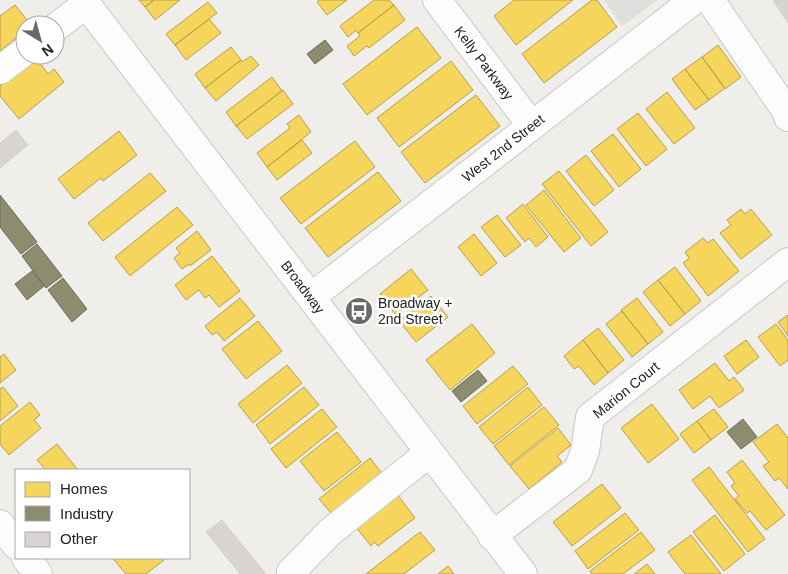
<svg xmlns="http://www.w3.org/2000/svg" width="788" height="574" font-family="Helvetica,sans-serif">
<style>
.residential{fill:#dfdedc}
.homes{fill:#f6d55c;stroke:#b69f4b}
.industry{fill:#8c8c6e;stroke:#6c6c57}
.building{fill:#d7d4d2;stroke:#d3d0cc}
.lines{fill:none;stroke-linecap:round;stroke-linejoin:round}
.minor-casing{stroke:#c9c8c7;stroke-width:30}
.minor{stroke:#fdfcfc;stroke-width:28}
.labels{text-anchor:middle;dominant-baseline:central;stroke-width:5;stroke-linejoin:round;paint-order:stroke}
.street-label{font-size:14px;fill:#222;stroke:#fff}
.poi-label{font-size:14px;fill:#222;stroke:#fff;text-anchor:start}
</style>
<rect width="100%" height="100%" fill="#f0eeeb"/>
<!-- residential -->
<path class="residential" d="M604,0H658L622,26Z"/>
<!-- homes -->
<path class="homes" d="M139,0H154L145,7Z
M154,0H180L155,20L145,7Z
M319,0H347L327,15L317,2Z
M374,0H389L394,5L358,33L356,30L348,37L340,26Z
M514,0H573L516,45L494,16Z
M592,0H597L617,27L544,83L522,54Z
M208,2L217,13L175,45L166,34Z
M15,5L31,25H25V31L0,51V16Z
M394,5L405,20L369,48L367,46L354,56L347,46L360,36L358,33Z
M209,19L221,33L186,60L175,45Z
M417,27L441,58L367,115L343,84Z
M718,45L741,77L725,89L702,57Z
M231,47L241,60L205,88L195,74Z
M251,56L259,65L216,101L205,88L241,60L242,62Z
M702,57L725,88L709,100L685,69Z
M36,58L48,74L54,69L64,82L19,119L0,96V86Z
M451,61L473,90L399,147L377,118Z
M685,69L709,100L695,110L672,79Z
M272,77L282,91L236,126L226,112Z
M283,90L293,104L247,139L236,126Z
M667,92L695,128L674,144L646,109Z
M476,95L500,126L425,183L401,152Z
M638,113L667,149L646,166L617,129Z
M299,115L311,132L267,167L257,153L290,128L287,124Z
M119,131L137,155L103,181L101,178L74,199L58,179Z
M613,134L641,169L619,187L591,151Z
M302,140L312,153L277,180L267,167Z
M355,141L375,167L301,224L280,198Z
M586,155L614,190L594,206L566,171Z
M559,171L608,232L591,246L542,184Z
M378,172L401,201L328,257L305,228Z
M150,173L166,191L103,241L88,223Z
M544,190L581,238L564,252L526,205Z
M523,204L548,237L536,247L529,238L525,242L506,218Z
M177,207L193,225L130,276L115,257Z
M741,209L745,214L751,209L772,235L741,259L720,233L731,225L727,220Z
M497,215L521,245L505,257L481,227Z
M197,231L211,250L190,266L189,264L182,269L174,258L180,253L176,248Z
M474,234L497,263L481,276L458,247Z
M703,238L708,243L713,239L739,271L708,296L683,263L689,258L685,252Z
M212,256L240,291L219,307L209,295L205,298L199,290L186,300L175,285Z
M675,267L701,301L685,314L658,280Z
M411,269L428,290L396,315L380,294Z
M658,280L685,314L670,326L643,292Z
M431,296L448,317L416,342L399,321Z
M240,298L255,316L224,341L217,332L212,335L205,326Z
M637,298L663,332L648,344L621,310Z
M622,311L648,344L632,357L606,324Z
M788,315V336L778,322Z
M258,321L282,351L246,379L222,349Z
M472,324L495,353L450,390L426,360Z
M776,324L788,340V360L780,366L758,337Z
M598,328L624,360L608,373L583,340Z
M583,340L608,373L594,385L579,366L574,369L564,356Z
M746,340L759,357L737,374L724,356Z
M4,354L16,370L0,383V357Z
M715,363L729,381L734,377L744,390L719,408L710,396L693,409L679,390Z
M287,365L302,383L253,423L238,404Z
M513,366L528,384L477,424L463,406Z
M3,387L18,406L0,421V389Z
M304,387L319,405L270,444L256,425Z
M528,387L542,405L493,444L479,427Z
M30,402L40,415L34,420L41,428L9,455L0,444V426Z
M652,404L679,439L648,463L621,428Z
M544,407L559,425L509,465L494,446Z
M322,409L337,427L286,468L271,449Z
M714,409L728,427L711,440L697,421Z
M697,421L711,440L694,453L680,434Z
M777,424L788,438V489L779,478L775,481L763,466L769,462L753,442Z
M558,428L571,445L557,456L562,462L529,489L510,466Z
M337,432L361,462L324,491L300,461Z
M57,444L78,470H46L37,460Z
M370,458L387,480L337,520L319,499Z
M742,460L785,515L766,530L750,511L747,513L735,499L739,496L731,486L735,483L727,472Z
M709,467L765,539L748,552L692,480Z
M602,484L621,508L572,546L553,522Z
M397,494L415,518L378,546L374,542L371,546L355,526Z
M625,513L639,530L588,569L575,551Z
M715,515L745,554L724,571L693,532Z
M420,532L435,550L404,574H366Z
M641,532L655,550L623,574H592L590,571Z
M691,535L721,574H685L668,552Z
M116,558H163L164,560L146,574H126L114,560Z
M647,564L655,574H634Z
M448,566L454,574H438Z"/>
<!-- industry -->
<path class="industry" d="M325,40L333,50L315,64L307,54Z
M0,195L37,242L21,254L0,227Z
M37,244L62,276L46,288L22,256Z
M32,271L44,286L27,300L15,284Z
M63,278L87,309L72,322L48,290Z
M478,370L487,381L461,402L452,391Z
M743,419L757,437L741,449L727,432Z"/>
<!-- building -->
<path class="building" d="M773,0H788V23Z
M16,130L28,145L0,168V143Z
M222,520L266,574H240L206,532Z"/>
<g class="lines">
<defs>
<path id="minor" d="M83,0L523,574
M437,0L532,126
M710,0L787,112L788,117
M55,28L86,4
M0,70L25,51
M311,297L694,0
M0,524L16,545
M492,536L578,470L585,451L590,417L788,262
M26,558L38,574
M291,572L330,532L429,453"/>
</defs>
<!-- minor casing -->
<use href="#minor" class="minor-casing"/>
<!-- minor -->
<use href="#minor" class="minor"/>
</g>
<!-- icons -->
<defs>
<symbol id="bus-disc" viewBox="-11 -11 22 22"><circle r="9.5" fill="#6a6968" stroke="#fff"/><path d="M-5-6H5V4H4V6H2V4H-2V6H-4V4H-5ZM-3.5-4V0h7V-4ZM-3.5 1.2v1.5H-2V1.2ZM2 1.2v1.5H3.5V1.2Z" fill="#fff"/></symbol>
</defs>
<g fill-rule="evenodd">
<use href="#bus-disc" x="343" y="295" width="32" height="32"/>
</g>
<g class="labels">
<!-- street labels -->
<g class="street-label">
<text transform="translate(484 63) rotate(53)">Kelly Parkway</text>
<text transform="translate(503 148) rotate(-38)">West 2nd Street</text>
<text transform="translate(303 287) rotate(53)">Broadway</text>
<text transform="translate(626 390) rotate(-39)">Marion Court</text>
</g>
<!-- poi labels -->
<g class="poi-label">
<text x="378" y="303">Broadway +<tspan x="378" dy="16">2nd Street</tspan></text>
</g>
</g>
<!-- legend -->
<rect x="15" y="469" width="175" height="90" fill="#ffffff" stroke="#a7a7a7"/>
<rect x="25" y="482" width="25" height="15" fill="#f6d55c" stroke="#a7a7a7"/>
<text x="60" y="494" font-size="15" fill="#222222">Homes</text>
<rect x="25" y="506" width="25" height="15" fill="#8c8c6e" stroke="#a7a7a7"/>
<text x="60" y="519" font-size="15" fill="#222222">Industry</text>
<rect x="25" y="532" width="25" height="15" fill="#d7d4d2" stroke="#a7a7a7"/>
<text x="60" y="544" font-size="15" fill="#222222">Other</text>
<!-- north arrow -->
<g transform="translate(40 40) rotate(143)"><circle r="24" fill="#ffffff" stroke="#a7a7a7"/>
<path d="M0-4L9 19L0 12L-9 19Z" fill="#6a6968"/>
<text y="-8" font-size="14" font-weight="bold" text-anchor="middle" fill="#222222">N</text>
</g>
</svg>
